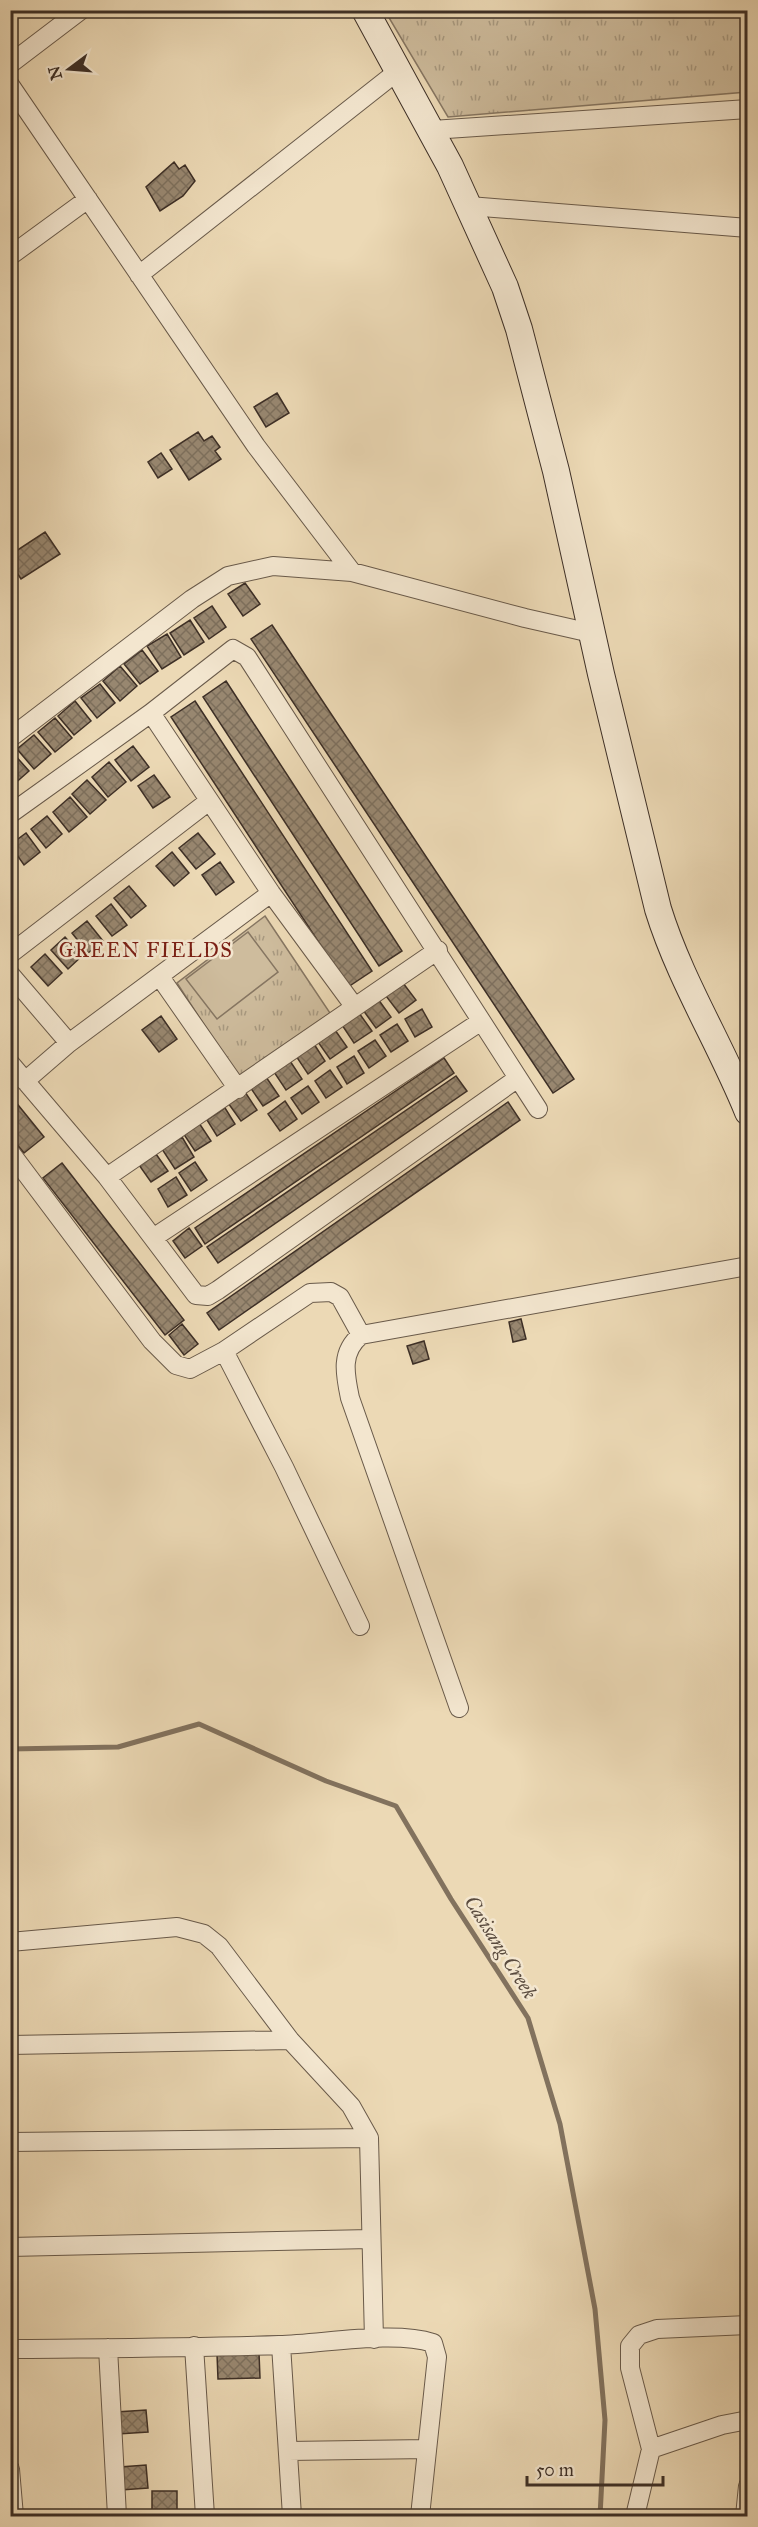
<svg xmlns="http://www.w3.org/2000/svg" width="758" height="2527" font-family="'IM FELL Great Primer',serif">
<style>
.grass{fill:url(#grass-tufts);stroke:#867662;stroke-width:1.5}
.pitch{fill:#cebc9d;stroke:#867662;stroke-width:1.5}
.lines{fill:none;stroke-linecap:round;stroke-linejoin:round}
.stream{stroke:#82725e;stroke-width:5}
.building{fill:url(#building-cross-hatch);stroke:#3d2f26;stroke-width:1.5}
.street-casing{stroke:#695a4a;stroke-width:20}
.secondary-casing{stroke:#3d2f26;stroke-width:28}
.street{stroke:#f3e6cf;stroke-width:18}
.secondary{stroke:#f3e6cf;stroke-width:26}
.labels{text-anchor:middle;dominant-baseline:central;stroke-width:5;stroke-linejoin:round;paint-order:stroke}
.neighbourhood-label{font-size:20px;letter-spacing:1.5px;fill:#7a1f14;stroke:#f3e6cf}
.water-label{font-size:20px;font-style:italic;fill:#5a4b3e;stroke:#f3e6cf}
</style>
<defs>
<pattern id="grass-tufts" width="24" height="20" patternUnits="userSpaceOnUse" patternTransform="scale(1.5)"><rect width="24" height="20" fill="#cebc9d"/><path d="M3 7l-1-3M5 7V3M7 7l1-3M15 17l-1-3M17 17v-4M19 17l1-3" fill="none" stroke="#a89980"/></pattern>
<pattern id="building-cross-hatch" width="8" height="8" patternUnits="userSpaceOnUse" patternTransform="scale(1.5)"><rect width="8" height="8" fill="#988770"/><path d="M0 0l8 8M0 8l8-8" fill="none" stroke="#7d6f5c"/></pattern>
</defs>
<rect width="100%" height="100%" fill="#ecd9b5"/>
<filter id="stains"><feTurbulence type="fractalNoise" baseFrequency=".00333" numOctaves="4"/><feColorMatrix values="0 0 0 0 .2 0 0 0 0 .09 0 0 0 0 .02 0 0 0 .5 -.17"/></filter>
<radialGradient id="worn" r=".72"><stop offset=".6" stop-color="#630" stop-opacity="0"/><stop offset="1" stop-color="#630" stop-opacity=".3"/></radialGradient>
<!-- grass -->
<path class="grass" d="M385,11H747V92L448,117Z
M265,916L332,1016L240,1080L177,983Z"/>
<!-- pitch -->
<path class="pitch" d="M248,932L278,972L217,1019L186,979Z"/>
<g class="lines">
<!-- stream -->
<path class="stream" d="M10,1749L118,1747L199,1724L326,1781L396,1806L451,1899L528,2018L560,2124L595,2309L605,2420L600,2516"/>
</g>
<!-- building -->
<path class="building" d="M174,162L179,169L185,165L195,181L183,196L160,211L146,187Z
M277,393L289,413L266,427L254,407Z
M198,432L204,441L212,436L220,447L215,451L221,459L189,480L170,450Z
M161,453L172,469L158,478L148,462Z
M45,532L60,554L21,579L10,562V555Z
M245,583L260,604L243,616L228,594Z
M212,606L226,627L209,639L194,618Z
M190,620L204,642L184,655L170,633Z
M272,625L574,1079L553,1093L251,639Z
M167,634L181,657L162,669L147,646Z
M142,650L158,671L140,684L124,664Z
M120,666L137,686L120,701L103,681Z
M226,681L402,951L379,966L203,697Z
M100,684L115,703L97,718L81,698Z
M75,701L91,721L74,735L58,716Z
M195,701L372,971L348,987L171,717Z
M55,718L72,738L55,752L38,732Z
M34,735L51,754L34,769L17,749Z
M133,746L149,767L131,781L115,760Z
M13,753L29,771L12,786L10,755Z
M109,762L126,782L108,797L92,777Z
M154,775L170,797L153,808L138,786Z
M87,780L106,800L90,814L72,794Z
M70,797L87,817L69,832L53,812Z
M47,816L62,834L46,848L31,829Z
M26,833L40,852L24,865L10,845Z
M198,833L215,854L196,869L179,848Z
M172,852L189,873L174,886L156,866Z
M220,862L234,882L216,895L202,875Z
M129,886L146,906L131,918L114,898Z
M111,904L127,925L112,936L96,916Z
M87,921L103,941L88,953L72,933Z
M65,937L82,956L68,969L51,950Z
M45,954L62,973L48,986L31,967Z
M403,983L416,1000L399,1013L386,996Z
M378,999L391,1017L376,1028L363,1010Z
M422,1009L432,1027L415,1037L405,1019Z
M359,1013L372,1031L354,1043L342,1025Z
M161,1016L177,1039L159,1052L142,1030Z
M397,1024L408,1041L391,1052L380,1035Z
M335,1030L347,1047L330,1059L318,1042Z
M375,1040L386,1056L369,1068L358,1051Z
M314,1044L325,1061L308,1074L296,1056Z
M354,1056L364,1073L347,1084L337,1067Z
M444,1058L454,1073L205,1244L195,1228Z
M290,1061L302,1079L286,1090L274,1072Z
M330,1070L342,1087L326,1098L315,1081Z
M456,1076L467,1091L218,1263L207,1247Z
M266,1077L279,1096L263,1106L250,1087Z
M308,1086L319,1102L302,1114L291,1098Z
M245,1092L257,1110L241,1121L228,1103Z
M10,1095L44,1137L24,1153L10,1136Z
M285,1101L297,1119L280,1131L268,1114Z
M508,1102L520,1120L219,1330L207,1313Z
M225,1108L235,1124L217,1136L207,1120Z
M199,1123L211,1141L195,1151L183,1133Z
M182,1137L194,1157L175,1169L162,1149Z
M156,1154L168,1171L151,1182L139,1165Z
M195,1162L207,1180L191,1191L179,1173Z
M62,1163L184,1320L165,1335L43,1178Z
M176,1177L187,1195L168,1207L158,1189Z
M189,1228L202,1246L185,1258L173,1241Z
M521,1319L526,1339L513,1342L509,1322Z
M182,1324L198,1344L184,1355L169,1335Z
M424,1341L429,1359L413,1364L407,1346Z
M259,2353L260,2378L218,2379L217,2354Z
M146,2410L148,2432L118,2434L116,2412Z
M146,2465L148,2488L121,2490L120,2467Z
M152,2491H177V2514H152Z"/>
<g class="lines">
<defs>
<path id="street" d="M10,64L81,10
M10,85L256,446L352,572L525,618L591,633
M432,130L748,109
M469,206L748,228
M10,256L88,199
M139,275L398,71
M151,713L271,893L354,1006
M10,738L192,599L228,576L273,566L352,572
M10,814L151,713L233,649L247,657L538,1109
M10,954L209,801
M10,974L69,1043
M160,977L238,1089
M10,1063L107,1177L196,1295L208,1296L218,1290L518,1078
M25,1081L69,1043L271,893
M10,1152L152,1341L176,1365L190,1369L224,1351L310,1293L331,1292L340,1297L361,1335
M107,1177L438,950
M153,1238L480,1022
M224,1351L284,1467L360,1626
M459,1708L350,1398C345,1374 340,1352 361,1335L748,1266
M10,1942L177,1927L204,1934L219,1946L290,2040L351,2106L369,2138L374,2339
M10,2045L290,2040
M10,2142L369,2138
M10,2247L370,2239
M281,2345L292,2516
M194,2346L205,2516
M108,2348L117,2516
M10,2349C100,2348 190,2348 279,2345C323,2344 393,2330 433,2343L437,2357L420,2516
M651,2449L722,2425L748,2420
M288,2451L427,2449
M10,2469L14,2516
M635,2516L651,2449L630,2368V2346L639,2335L657,2329L748,2325
M745,2516L748,2486"/>
<path id="secondary" d="M365,10L450,166L505,287L519,329L556,471L601,674L658,909C680,980 720,1043 748,1112"/>
</defs>
<!-- street casing -->
<use href="#street" class="street-casing"/>
<!-- secondary casing -->
<use href="#secondary" class="secondary-casing"/>
<!-- street -->
<use href="#street" class="street"/>
<!-- secondary -->
<use href="#secondary" class="secondary"/>
</g>
<g class="labels">
<!-- neighbourhood labels -->
<g class="neighbourhood-label">
<text x="146" y="950">GREEN FIELDS</text>
</g>
<!-- water labels -->
<g class="water-label">
<text transform="translate(501 1947) rotate(58)">Casisang Creek</text>
</g>
</g>
<!-- margin -->
<rect width="758" height="2527" fill="none" stroke="#ecd9b5" stroke-width="36"/>
<rect x="12" y="12" width="734" height="2503" fill="none" stroke="#3d2f26" stroke-width="3"/>
<rect x="18" y="18" width="722" height="2491" fill="none" stroke="#3d2f26" stroke-width="1.5"/>
<!-- north arrow -->
<g transform="translate(69 69) rotate(254)" stroke="#f3e6cf" stroke-width="4.5" paint-order="stroke">
<path d="M0-4.5L10 22L0 15L-10 22Z" fill="#3d2f26"/>
<text y="-9" font-size="16" font-weight="bold" text-anchor="middle" fill="#3d2f26">N</text>
</g>
<!-- scale -->
<path d="M527 2476v9h136v-9" fill="none" stroke="#3d2f26" stroke-width="3"/>
<text x="536" y="2476" font-size="18" fill="#3d2f26" stroke="#f3e6cf" stroke-width="4.5" paint-order="stroke">50 m</text>
<rect width="100%" height="100%" filter="url(#stains)"/>
<rect width="100%" height="100%" fill="url(#worn)"/>
</svg>
